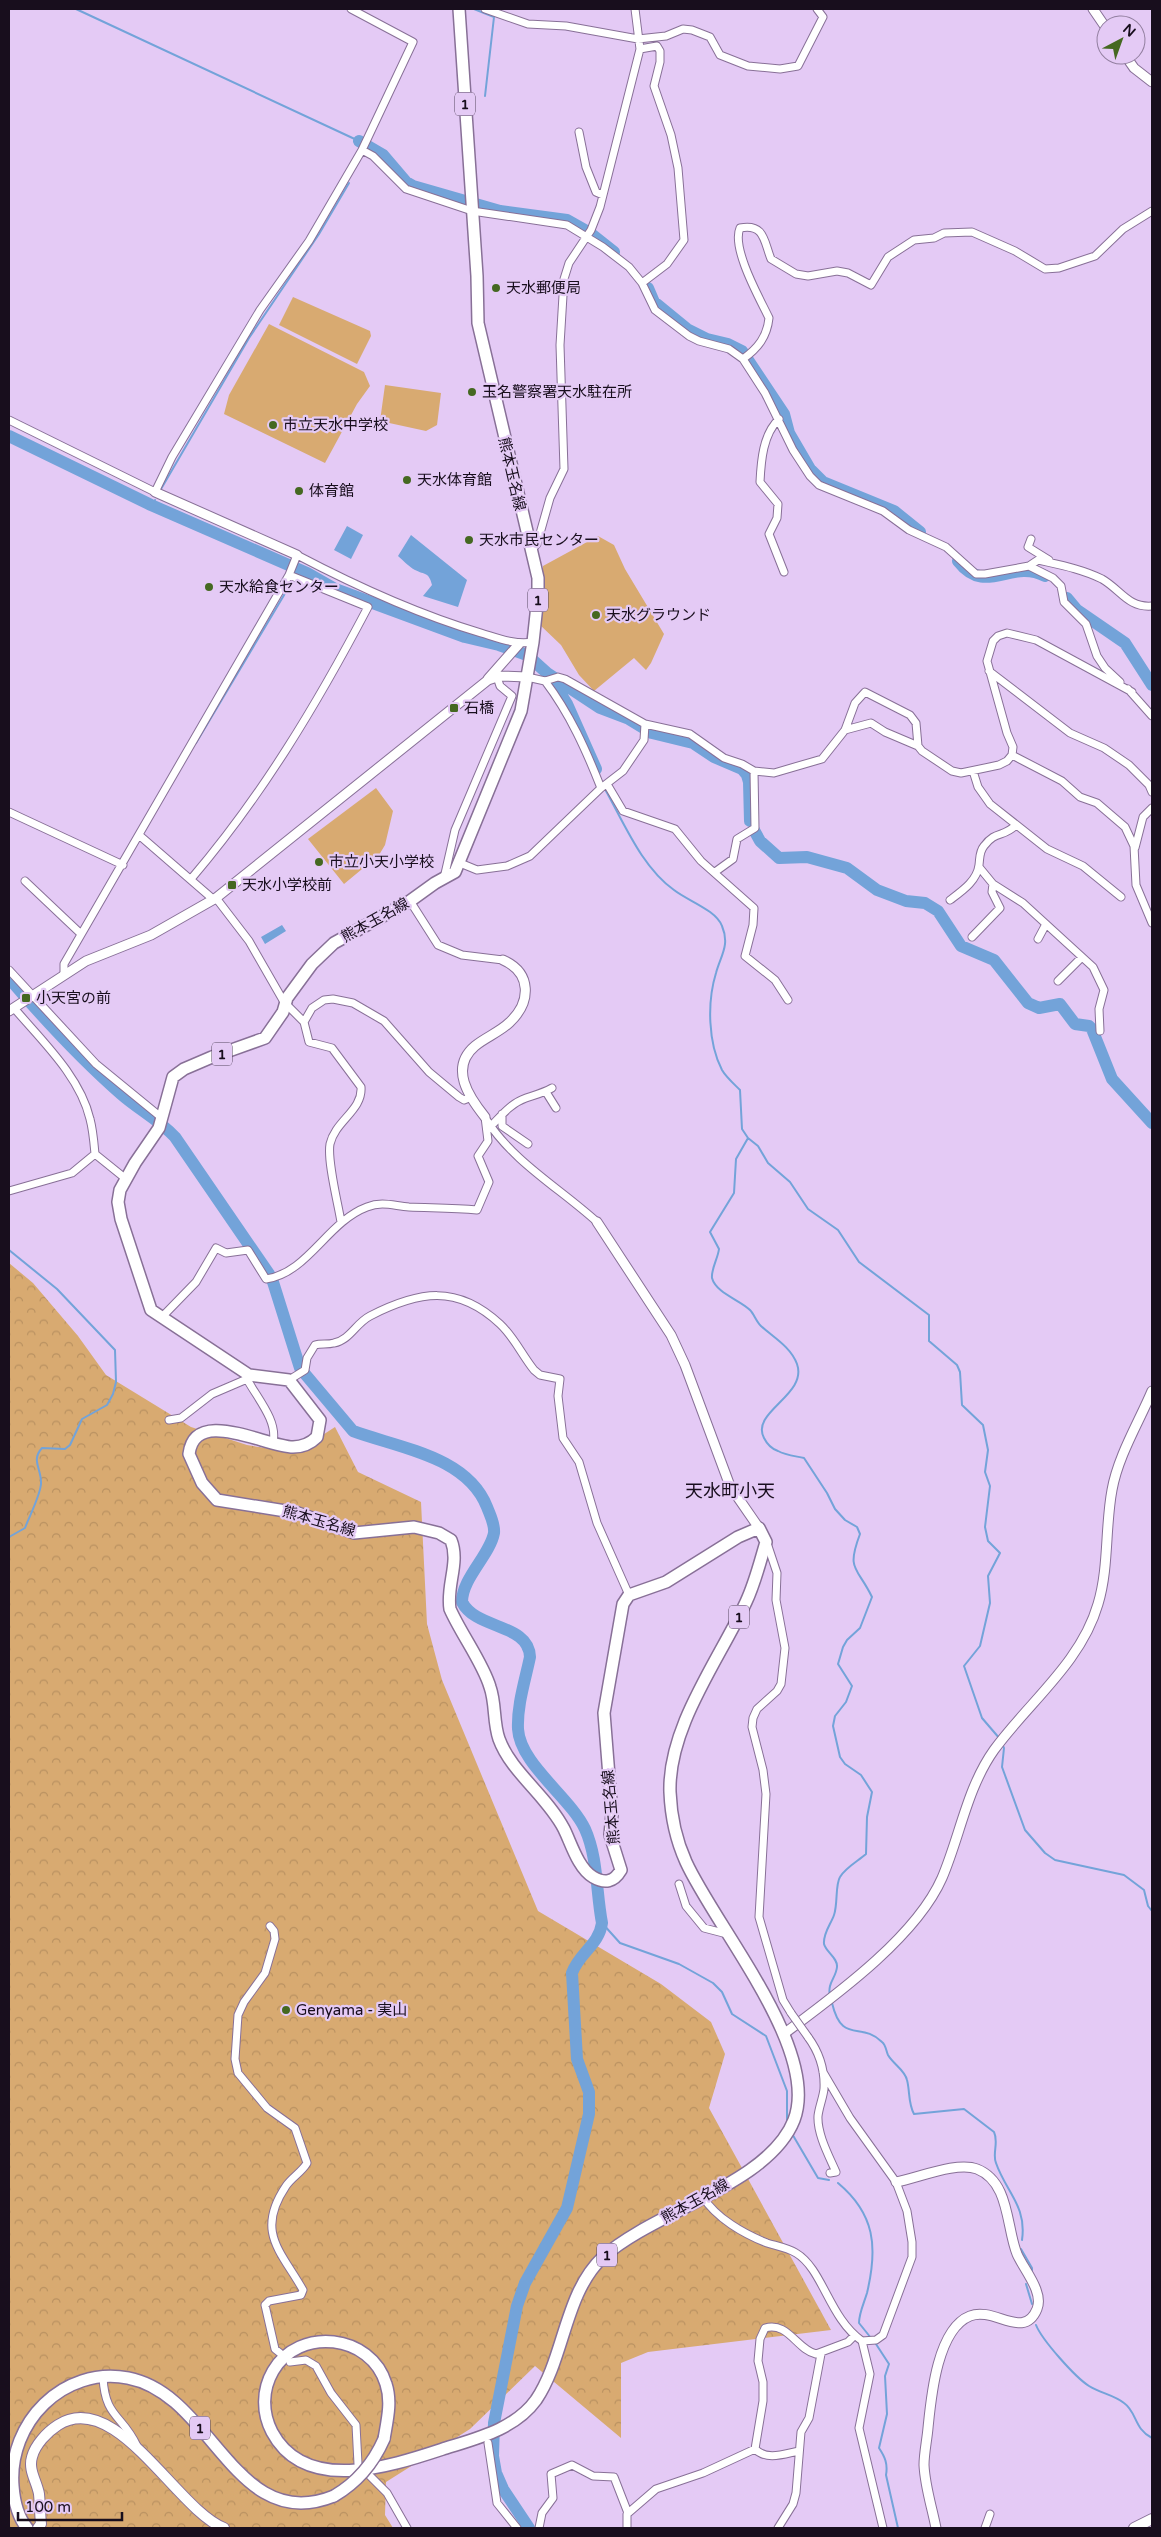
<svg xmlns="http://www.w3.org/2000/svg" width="1161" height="2537" font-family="'Varela Round','Noto Sans JP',sans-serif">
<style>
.forest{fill:url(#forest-crowns)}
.pitch{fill:#d8aa71}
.water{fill:#73a3d9}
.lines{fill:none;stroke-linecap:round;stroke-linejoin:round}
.stream{stroke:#73a3d9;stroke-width:2}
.river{stroke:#73a3d9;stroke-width:12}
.minor-casing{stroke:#887097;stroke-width:9}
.tertiary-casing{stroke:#887097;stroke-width:11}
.secondary-casing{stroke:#887097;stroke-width:12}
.primary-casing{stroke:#887097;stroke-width:14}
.minor{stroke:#fff;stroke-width:7}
.tertiary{stroke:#fff;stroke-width:9}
.secondary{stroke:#fff;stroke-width:10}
.primary{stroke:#fff;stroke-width:11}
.minor-bridge-casing{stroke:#887097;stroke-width:9;stroke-linecap:butt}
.primary-bridge-casing{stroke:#887097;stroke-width:14;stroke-linecap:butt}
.minor-bridge{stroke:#fff;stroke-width:7}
.primary-bridge{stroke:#fff;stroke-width:11}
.poi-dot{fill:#456821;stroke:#e4caf5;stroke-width:2}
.labels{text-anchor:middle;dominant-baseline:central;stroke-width:4.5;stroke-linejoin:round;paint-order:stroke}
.shield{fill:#e4caf5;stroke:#55465e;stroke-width:1}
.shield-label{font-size:14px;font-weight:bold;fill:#180e1d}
.poi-label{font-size:15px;fill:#180e1d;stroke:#e4caf5;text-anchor:start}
.street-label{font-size:15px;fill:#180e1d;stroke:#e4caf5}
.quarter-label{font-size:18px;fill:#180e1d;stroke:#e4caf5}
</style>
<defs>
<pattern id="forest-crowns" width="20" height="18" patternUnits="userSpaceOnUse" patternTransform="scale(1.25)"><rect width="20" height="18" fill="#d8aa71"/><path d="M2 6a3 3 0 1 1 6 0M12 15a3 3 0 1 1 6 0" fill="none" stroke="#b99161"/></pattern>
</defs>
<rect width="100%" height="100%" fill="#e4caf5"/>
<!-- forest -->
<path class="forest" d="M9,1263L33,1283L78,1336L106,1375L191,1427L247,1445L295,1453L335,1427L358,1472L421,1502L427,1624L442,1680L538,1911L661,1984L711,2022L725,2054L709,2108L831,2330L648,2352L621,2363V2438L535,2366L470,2429L386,2482L385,2515L393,2528H9Z"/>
<!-- pitch -->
<path class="pitch" d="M293,297L370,331L371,336L357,364L279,325Z
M269,324L364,372L370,386L357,404L325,463L224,414L229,395Z
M385,385L441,393L437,425L426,431L380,421Z
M598,536L614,545L625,569L664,634L651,663L646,670L634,658L594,691L579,675L561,645L539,624L543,566Z
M376,788L393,811L385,845L379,855L344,884L308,839Z"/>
<!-- water -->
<path class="water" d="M347,526L363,535L351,559L334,550Z
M411,535L467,580L458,607L423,596L432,585C429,572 425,575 415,570C409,567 403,560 398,556Z
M282,925L286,931L265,944L261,937Z"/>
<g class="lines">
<!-- stream -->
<path class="stream" d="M76,9L359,141
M474,9L494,17L485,96
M161,489L249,338L319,234L349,183
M151,505L155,500
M296,576L299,570
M196,743L293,580
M606,791C625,825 642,867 674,890C688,901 716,910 722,926C730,945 721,955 716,973C707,1002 708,1043 722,1070C726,1077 734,1084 740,1090L742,1129L748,1138L758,1146L768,1163L790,1182L808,1209L838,1230L859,1262L929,1315V1341L957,1365L960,1372L962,1405L983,1425L988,1450L985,1472L990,1486L985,1527L988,1541L1000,1553L988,1576L990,1603L980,1646L964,1666L982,1718L1000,1739
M748,1138L736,1159L734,1193L710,1232L719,1249C718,1258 711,1269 712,1278C716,1293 740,1300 750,1310C754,1314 756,1321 761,1326C773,1337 791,1347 797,1364C808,1395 750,1412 764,1438C767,1444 772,1449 778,1451C785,1455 795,1456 804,1458L827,1493L835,1509L845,1520L857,1527L860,1534C846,1571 857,1566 872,1597L860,1628L847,1640L843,1647L838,1664L852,1686L846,1702L835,1716L833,1726L840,1757L845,1764L861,1775L872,1792L867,1817L866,1854C858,1861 845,1868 840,1877C835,1885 838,1904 834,1915C831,1924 823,1933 824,1944C826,1952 838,1958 837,1967C836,1978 827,1983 830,1996
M9,1250L57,1289L115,1350L116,1382L113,1394L107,1405L82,1419L70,1445L65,1449L42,1448C31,1460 41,1468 41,1482C42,1492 29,1517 25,1528L9,1537
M1002,1743L1004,1748L1002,1767L1025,1830L1045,1853L1055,1860L1124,1875L1144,1890L1148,1906L1152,1911
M602,1923L620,1943L679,1964L713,1983L722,1992L732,2014L766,2036L787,2091V2123
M832,2003C842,2045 861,2021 882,2042C886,2045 886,2051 888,2055C893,2064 905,2070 907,2080C910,2091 908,2103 914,2114L964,2109L994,2132C999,2142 992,2154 996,2163C1006,2192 1027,2206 1022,2240
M791,2132L818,2178L829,2180
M838,2183C875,2214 878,2247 867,2293C864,2303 859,2313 859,2323L871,2338
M1021,2249L1032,2268V2275
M1026,2284L1032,2304
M1036,2325C1042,2340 1075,2377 1089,2386C1100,2393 1114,2395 1124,2403C1137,2412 1134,2429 1152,2438
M874,2341L889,2364L885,2376L887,2414L879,2448C885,2457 888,2464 886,2475L898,2528"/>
<!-- river -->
<path class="river" d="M359,141L383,155L406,182L413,186L500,211L567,220L590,233L614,252
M648,288L654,302L687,329L707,339L728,344L742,351L784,414L789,433L810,469L823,482L894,511L920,532
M9,436L151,505L307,573L335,589L465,637L499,645L527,655L547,673L600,708L629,719L652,733L693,743L714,757L742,769L747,775L749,782L750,821
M958,561C986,597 1011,558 1045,576
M1067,598L1077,610L1125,643L1152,685
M550,677L567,704L596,769
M754,830L760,841L779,858L807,857L847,868L877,890L906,901L925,903L938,911L961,946L994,960L1028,1003L1039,1008L1060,1004L1075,1024L1089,1026L1092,1029L1112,1079L1152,1123
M9,978C44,1019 80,1058 121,1094C138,1109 159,1120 175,1137L269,1274L273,1282L300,1368L353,1431C399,1448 467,1456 487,1507C490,1515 495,1524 494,1533C490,1555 462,1578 462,1602C476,1630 529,1623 530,1657C525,1681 517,1705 518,1729C520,1764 570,1797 585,1829C598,1858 596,1892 602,1923C599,1945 579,1953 572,1973L577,2059L589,2092V2114L567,2208L525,2283L517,2306L494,2423L493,2456L496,2473L503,2489L529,2528"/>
<defs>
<path id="minor" d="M485,9L528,24L566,26L638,39L666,36L683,29L692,30L710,37L720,55L748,66L780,69L798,66L823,17L817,9
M640,49L657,46L660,51V62L654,86L671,135L678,168L684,240L667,264L642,283
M579,132L586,167L596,192L603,195
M362,150L373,156L406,189L472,211L567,225L603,247L629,267L642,283L655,310L689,336L699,341L729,349L743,359L765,393L793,450L810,476L819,485L883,511L909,530L946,547L976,574H985L1029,566L1038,560C1060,565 1082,569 1102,579C1121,590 1128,608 1152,606
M743,359C758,348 767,337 769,318C760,299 731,248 740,228C765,223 764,242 771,259L796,274L808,276L837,271L848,273L871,285L888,257L914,240L934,238L944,233L972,232L1015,251L1045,269L1059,268L1095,256L1123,229L1152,211
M779,419C763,434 761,461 760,482L778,504L777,518L769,534L784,572
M9,420L155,492L172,457L260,310L309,241L362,150L413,42L351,9
M1031,539L1028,547L1049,560
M531,550L537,544L550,498L564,469L560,345L564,279L569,263L591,230L600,207L640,49L635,9
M1029,566L1053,578L1061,586L1064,602L1086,624L1097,656L1105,668L1120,682
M989,671L1070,733L1104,748L1129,765L1149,785L1152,792
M545,681C570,714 586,750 601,788
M1128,689L1152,716
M645,724L690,734L724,758L742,764L754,771L774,773L822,759L845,730L855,703L865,692L910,715L916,723L918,746L922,751L952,771L961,773L999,765L1007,761L1012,755L1013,747L1007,733L987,661L993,641L998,636L1007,633L1036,640L1132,692
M845,730L871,723L885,732L918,746
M1012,755L1062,781L1080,797L1097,803L1125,827L1134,846L1136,885L1152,923
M973,771L978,787L990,804L1047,849L1083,866L1121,897
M607,784L623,811L675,829L701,861L754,908L753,925L745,956L775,980L788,1000
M9,812L123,865
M139,835L214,900
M1135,848L1143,817L1152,808
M460,863L477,870L507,866L530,856L601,788L623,771L644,740L645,724L565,679L558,677L545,681L527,677
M715,872L733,859L737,839L755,828L754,771
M444,878L455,830L512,696L500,686L497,677
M191,879C262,796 317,704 368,607L289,575
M25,881L81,934
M993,884L1023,903L1093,967L1104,990L1099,1009L1100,1031
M216,898L249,941L284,1002L304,1022L309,1042L332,1048L361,1087C363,1110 335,1121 330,1144C327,1161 338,1203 341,1222
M950,900C962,891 977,881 979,865C980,858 979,852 984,846C996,830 1003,838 1016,825
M410,901L438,945L462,955L503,960
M972,937L1000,908L992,892L993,884L979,867
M1038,939L1046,924
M9,970L96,1064L162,1118
M64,975V964L289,575L297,555C356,586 417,614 481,633C498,638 514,645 533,642
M1058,981L1082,957
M14,1008C41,1040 80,1076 90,1119C93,1130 94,1143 95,1154L126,1179
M304,1022L312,1008L324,1000L333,999L353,1003L384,1021L429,1072L459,1097L464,1100L469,1098
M546,1092L556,1108
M502,1114V1126L528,1144
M486,1119C513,1162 561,1189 597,1222
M491,1126C501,1116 511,1103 526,1098C535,1095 543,1093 552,1088
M9,1191L72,1173L95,1154
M161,1318L196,1282L216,1248L226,1253L248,1250L266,1279C308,1273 327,1222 367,1207C382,1201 394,1206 409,1207C432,1208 454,1208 477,1210L489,1182L478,1156L488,1141L485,1117
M247,1379C257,1398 278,1421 273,1442
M289,1380L305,1370L307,1358L315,1345C321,1343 327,1345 334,1343C350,1340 356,1323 370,1316C419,1291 457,1284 500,1324C514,1337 522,1355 534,1370L540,1375L560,1379L558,1396L563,1438L579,1462L597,1523L629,1595
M169,1420L181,1418L212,1394L247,1379L249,1375
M767,1543L777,1573L776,1600L785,1648L781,1684L777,1691L757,1709L753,1718L752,1727L763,1770L766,1794L759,1917L783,2000L791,2013
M679,1884L686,1906L704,1928L727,1934
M270,1926L274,1931L275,1939L265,1973L244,2002L238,2015L235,2059L238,2073L267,2108L295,2128L307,2163C302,2172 292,2177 286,2186C255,2232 281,2251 303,2290L301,2295L269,2301L265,2305L275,2349L280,2353
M808,2037C819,2052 825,2069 824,2089C823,2098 819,2107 818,2116C817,2134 829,2156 836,2172L830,2173
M703,2197C716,2218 744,2234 767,2243C777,2246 788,2248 796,2253C823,2269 829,2318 862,2341L876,2340L883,2335L912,2257V2242L907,2211L896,2182L850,2118L823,2072
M862,2341L870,2374L859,2428L883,2528
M290,2362L306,2360L316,2366L331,2393L356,2425L358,2464L387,2493L407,2528
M103,2377C105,2418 122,2414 137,2446
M488,2443L497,2503L517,2528
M755,2449C767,2461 784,2454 799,2451
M539,2528L542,2513L553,2498L551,2474L572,2465L593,2476L614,2477L628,2513
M627,2528V2514L656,2489L703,2473L755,2449L763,2401V2382L758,2361L760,2339L765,2328C788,2321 797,2350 816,2354L848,2342L854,2336
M778,2528L793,2504L796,2493L801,2432L809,2418L821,2354
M985,2528L990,2514"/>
<path id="tertiary" d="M1093,9L1106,28
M1125,55L1134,68L1152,82
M155,492L297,555
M488,679L519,644
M9,1011L86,961L151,935L216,898L488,680L500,676L527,677
M485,1117C469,1097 449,1068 475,1046C486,1037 500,1032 510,1022C531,1002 532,973 503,960
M597,1222L671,1335L685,1365L730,1486L759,1528
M785,2033C836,1995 916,1937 942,1878C960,1836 967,1788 994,1750C1028,1703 1081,1663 1098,1604C1109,1568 1105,1527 1112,1490C1118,1456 1139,1422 1152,1391
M896,2182C918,2178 957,2161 977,2169C1010,2182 1006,2227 1017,2254C1024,2270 1044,2292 1037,2309C1024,2341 994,2306 970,2316C937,2329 931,2398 928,2428C927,2440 924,2453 924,2465C925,2487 932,2507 936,2528"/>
<path id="secondary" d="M38,2528L41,2524C40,2514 40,2504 39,2494C37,2482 28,2470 32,2457C35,2445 47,2432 58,2425C116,2388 177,2510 224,2528
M1134,2528L1152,2519"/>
<path id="primary" d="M384,2439C387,2421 392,2402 386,2384C371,2334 299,2326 273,2371C262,2390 262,2413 272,2432C306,2496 394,2465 446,2448C478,2438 515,2429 536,2400C565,2357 564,2294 603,2257C654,2211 769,2184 794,2120C821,2050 715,1926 686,1862C676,1840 671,1817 670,1792C668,1727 719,1660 746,1602C755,1583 760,1562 766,1542L759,1528L738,1537L666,1582L629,1595L623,1604L604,1713L612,1814L610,1835L621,1870C614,1882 605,1884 593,1877C578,1868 571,1843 564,1829C547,1796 511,1772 499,1739C493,1722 496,1704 490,1687C483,1663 461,1634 450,1609C446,1585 460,1563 451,1540L439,1533L414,1527L354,1533L298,1513L217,1500L202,1483L189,1454C195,1406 266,1447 293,1447C302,1447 311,1443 317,1437L320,1420L289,1380L249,1375L151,1310L121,1219L118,1202L120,1190L135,1163L159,1128L173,1077L184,1069L212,1057L265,1038L283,1012L287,998L312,964L334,943L410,901L435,883L455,872L521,711L533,642L538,596V578L478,323L477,276L459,9
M27,2528C18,2517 14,2500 13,2486C8,2423 63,2366 128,2378C213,2394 235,2536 334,2496"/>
</defs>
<!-- minor casing -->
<use href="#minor" class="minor-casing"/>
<!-- tertiary casing -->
<use href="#tertiary" class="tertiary-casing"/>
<!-- secondary casing -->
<use href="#secondary" class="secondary-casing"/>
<!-- primary casing -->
<use href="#primary" class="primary-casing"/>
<!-- minor -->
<use href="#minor" class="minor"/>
<!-- tertiary -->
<use href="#tertiary" class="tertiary"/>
<!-- secondary -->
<use href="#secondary" class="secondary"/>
<!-- primary -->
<use href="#primary" class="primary"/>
<defs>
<path id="minor-bridge" d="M791,2013L808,2037"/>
<path id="primary-bridge" d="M334,2496C358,2482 373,2464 384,2439"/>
</defs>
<!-- minor-bridge casing -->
<use href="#minor-bridge" class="minor-bridge-casing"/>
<!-- primary-bridge casing -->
<use href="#primary-bridge" class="primary-bridge-casing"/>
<!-- minor-bridge -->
<use href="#minor-bridge" class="minor-bridge"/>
<!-- primary-bridge -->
<use href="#primary-bridge" class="primary-bridge"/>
</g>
<!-- markers -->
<g class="poi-dot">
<circle cx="496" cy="288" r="5"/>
<circle cx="472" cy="392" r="5"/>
<circle cx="273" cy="425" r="5"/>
<circle cx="407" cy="480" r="5"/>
<circle cx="299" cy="491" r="5"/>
<circle cx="469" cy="540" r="5"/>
<circle cx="209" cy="587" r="5"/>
<circle cx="596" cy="615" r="5"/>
<rect x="449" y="703" width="10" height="10" rx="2.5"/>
<circle cx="319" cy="862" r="5"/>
<rect x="227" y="880" width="10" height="10" rx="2.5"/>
<rect x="21" y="993" width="10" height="10" rx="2.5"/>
<circle cx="286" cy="2010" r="5"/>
</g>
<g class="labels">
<!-- shield labels -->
<g class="shield">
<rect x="455" y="92.5" width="20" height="23" rx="4"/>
<rect x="528" y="588.5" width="20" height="23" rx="4"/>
<rect x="212" y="1042.5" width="20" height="23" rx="4"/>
<rect x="729" y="1605.5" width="20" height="23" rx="4"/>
<rect x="597" y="2243.5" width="20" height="23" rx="4"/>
<rect x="190" y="2416.5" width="20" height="23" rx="4"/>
</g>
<g class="shield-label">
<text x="465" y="104">1</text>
<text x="538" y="600">1</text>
<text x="222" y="1054">1</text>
<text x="739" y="1617">1</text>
<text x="607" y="2255">1</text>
<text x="200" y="2428">1</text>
</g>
<!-- poi labels -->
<g class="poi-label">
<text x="506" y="288">天水郵便局</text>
<text x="482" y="392">玉名警察署天水駐在所</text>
<text x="283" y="425">市立天水中学校</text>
<text x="417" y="480">天水体育館</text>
<text x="309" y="491">体育館</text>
<text x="479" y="540">天水市民センター</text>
<text x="219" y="587">天水給食センター</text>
<text x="606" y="615">天水グラウンド</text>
<text x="464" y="708">石橋</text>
<text x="329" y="862">市立小天小学校</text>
<text x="242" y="885">天水小学校前</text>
<text x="36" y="998">小天宮の前</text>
<text x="296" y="2010">Genyama - 実山</text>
</g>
<!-- street labels -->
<g class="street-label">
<text transform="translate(512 474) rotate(77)">熊本玉名線</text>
<text transform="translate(375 920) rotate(-29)">熊本玉名線</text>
<text transform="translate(319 1521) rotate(16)">熊本玉名線</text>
<text transform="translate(611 1807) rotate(-95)">熊本玉名線</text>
<text transform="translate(695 2201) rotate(-29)">熊本玉名線</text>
</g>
<!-- quarter labels -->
<g class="quarter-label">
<text x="730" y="1491">天水町小天</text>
</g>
</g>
<!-- border -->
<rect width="1161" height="2537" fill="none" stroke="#180e1d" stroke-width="20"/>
<!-- north arrow -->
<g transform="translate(1121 40) rotate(41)"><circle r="24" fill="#e4caf5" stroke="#927f9f"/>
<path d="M0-4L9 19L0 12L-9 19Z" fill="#456821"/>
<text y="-8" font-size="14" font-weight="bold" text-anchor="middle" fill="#180e1d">N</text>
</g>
<!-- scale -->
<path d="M18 2512v8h104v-8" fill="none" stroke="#180e1d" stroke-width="2.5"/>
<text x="25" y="2512" font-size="15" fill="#180e1d" stroke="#e4caf5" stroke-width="4" paint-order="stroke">100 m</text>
</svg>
